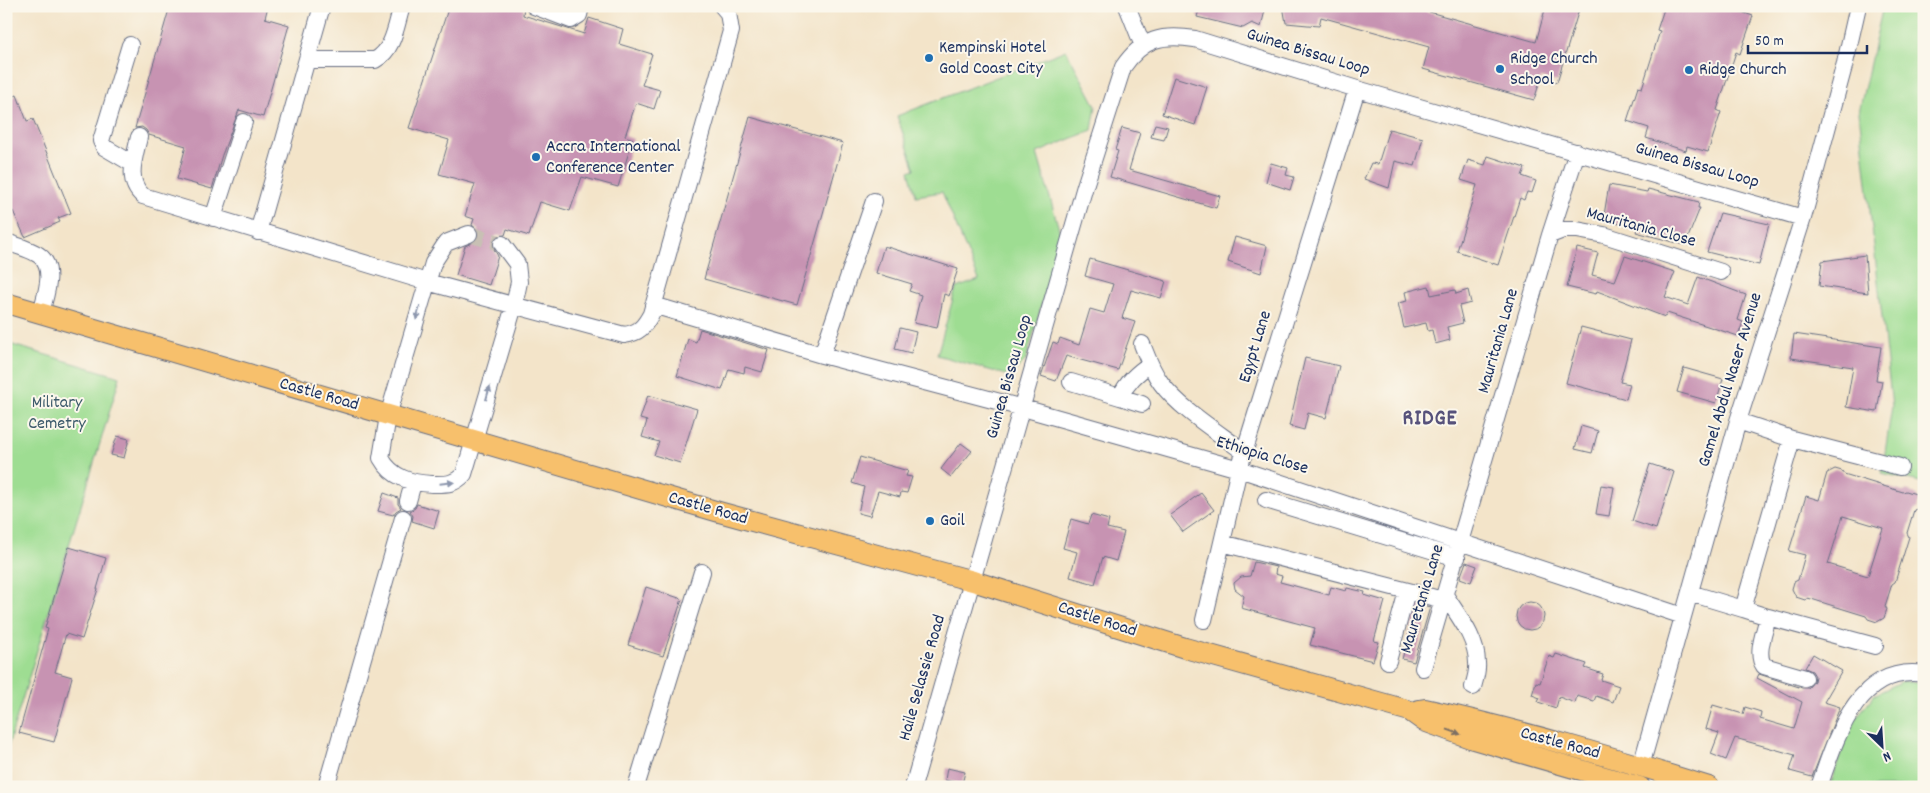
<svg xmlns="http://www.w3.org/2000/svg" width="1930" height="793" font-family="Dekko,sans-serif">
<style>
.green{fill:#9edd92;stroke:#5c8678}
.building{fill:#c793b2;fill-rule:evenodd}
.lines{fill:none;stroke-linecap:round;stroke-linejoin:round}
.minor-tunnel{stroke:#c8c0b4;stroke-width:16;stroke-dasharray:16 8;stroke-linecap:butt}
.minor-casing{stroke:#676e83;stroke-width:18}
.major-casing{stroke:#676e83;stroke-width:22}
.minor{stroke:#fff;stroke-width:16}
.major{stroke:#f7c06c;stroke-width:20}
.oneway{fill:#8d97ae}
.oneway2{fill:#7e7064}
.poi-dot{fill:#1f6fb2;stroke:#fbf7ec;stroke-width:2}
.labels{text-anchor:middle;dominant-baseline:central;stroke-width:4;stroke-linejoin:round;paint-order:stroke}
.poi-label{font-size:18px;fill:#1b2f5e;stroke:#fbf7ec;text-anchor:start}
.street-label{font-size:18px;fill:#1b2f5e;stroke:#fbf7ec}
.park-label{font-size:18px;fill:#3c5a6b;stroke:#fbf7ec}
.district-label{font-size:22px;font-weight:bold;letter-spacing:1px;fill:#57527b;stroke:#fbf7ec}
</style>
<rect width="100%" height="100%" fill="#fbf7ec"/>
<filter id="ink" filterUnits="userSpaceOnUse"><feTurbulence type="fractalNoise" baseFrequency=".02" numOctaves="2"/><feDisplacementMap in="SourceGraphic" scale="10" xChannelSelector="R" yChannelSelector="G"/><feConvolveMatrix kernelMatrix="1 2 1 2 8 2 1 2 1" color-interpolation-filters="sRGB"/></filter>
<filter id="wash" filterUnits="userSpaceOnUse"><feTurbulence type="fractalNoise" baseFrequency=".0096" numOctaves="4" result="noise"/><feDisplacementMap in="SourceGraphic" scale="20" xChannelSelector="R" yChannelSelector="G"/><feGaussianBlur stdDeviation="1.12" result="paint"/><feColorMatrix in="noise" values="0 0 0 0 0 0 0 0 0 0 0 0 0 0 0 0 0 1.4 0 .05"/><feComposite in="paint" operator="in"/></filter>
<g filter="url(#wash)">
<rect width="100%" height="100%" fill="#f3e4c9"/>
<!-- green -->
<path class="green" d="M1883,6H1924V483L1882,473L1892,406L1859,112Z
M1066,50L1096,106L1092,130L1037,153L1061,236L1026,360L1010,376L937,355L956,288L979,280L942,192L916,196L909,171L915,169L897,116Z
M6,343L120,377L6,753Z
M1903,681L1924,684V787H1830L1849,727L1874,695Z"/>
<g id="blocks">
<!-- building -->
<path class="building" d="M170,6H268L265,18L289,25L263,117L239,110L222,155L212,189L177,179L186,146L149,135L146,130L142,127L135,128Z
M449,6H524L523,15L584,34L589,18L623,29L619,44L652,54L642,85L660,90L654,109L636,103L625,136L633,139L618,187L582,177L570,211L540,202L529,236L507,229L505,235L496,236L493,240L492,246L498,256L489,285L456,275L465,246L476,241L479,236L478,230L472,225L474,219L465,216L475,184L439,174L449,140L409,128Z
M1200,6H1266L1261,27L1252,23L1243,28L1197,17Z
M1283,6H1408L1536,42L1546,6H1580L1557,82L1541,78L1534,100L1423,69L1429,47L1321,17L1319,26L1286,23Z
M1665,6H1731L1730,8L1753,16L1740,54L1736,52L1717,110L1721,112L1708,152L1687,146L1686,151L1646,138L1649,128L1627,121L1638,87L1642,88L1660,31L1657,30Z
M1174,77L1207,87L1195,125L1162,114Z
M17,95L27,121L33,119L71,213L58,218L60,222L25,237L13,211L6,214V99Z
M750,117L843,143L797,305L704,279Z
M1155,124L1168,127L1164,140L1151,137Z
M1122,128L1140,133L1129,170L1220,196L1216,208L1110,177L1118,151L1115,150Z
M1389,129L1423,138L1415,166L1395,161L1389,188L1364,179L1371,163L1378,164Z
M1488,156L1525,168L1522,176L1536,181L1532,193L1527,192L1524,200L1520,198L1498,265L1457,251L1477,185L1461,180L1468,160L1485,165Z
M1271,163L1288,168L1286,175L1294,177L1290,190L1266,182Z
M1609,185L1647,192L1648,189L1699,202L1698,208H1700L1685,245L1636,232L1638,227L1603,221Z
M1720,213L1769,224L1759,265L1707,252Z
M1235,237L1267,246L1261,273L1228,262Z
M884,246L958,269L949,296L944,294L937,328L914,323L921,295L909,291L912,284L876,273Z
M1577,248L1598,253L1592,275L1615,281L1625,256L1675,272L1665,297L1688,305L1698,277L1746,295L1738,320L1743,322L1738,336L1667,313L1665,317L1597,291L1596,294L1567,287Z
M1865,255L1868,293L1819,286L1822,261Z
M1090,259L1166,281L1161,298L1131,290L1122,318L1135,322L1118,370L1066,356L1056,381L1041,376L1053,342L1058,344L1060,338L1079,345L1090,309L1104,313L1113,284L1085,276Z
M1429,286L1431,295L1455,290L1456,294L1468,290L1471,303L1459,306L1463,323L1447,327L1450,340L1435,344L1432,330L1428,331L1426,323L1404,328L1398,303L1407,301L1405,292Z
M1581,327L1631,340L1620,382L1630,384L1626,399L1566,383Z
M900,328L916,332L911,353L895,349Z
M700,329L769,350L762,372L745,367L744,373L729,369L722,390L677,376L688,339L696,342Z
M1794,334L1881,347L1876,380L1882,381L1877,412L1846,407L1853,367L1791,358Z
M1305,358L1339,366L1326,418L1308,413L1304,430L1289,426Z
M1684,368L1723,379L1716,403L1677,392Z
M648,395L697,409L680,463L654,455L659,442L642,437L647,421L640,419Z
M1581,426L1598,431L1592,453L1575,449Z
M117,436L129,439L124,458L111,455Z
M961,443L972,451L951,477L941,469Z
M860,457L908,471L906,476L912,477L907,493L901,492L900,497L878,491L870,516L858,513L864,487L852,483Z
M1650,464L1674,472L1656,529L1632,521Z
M1835,469L1842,471L1844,474L1903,492L1906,491L1916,494L1919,501L1917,509L1914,510L1907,533L1909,537L1895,582L1892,584L1885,606L1887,609L1884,618L1877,622L1868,619L1866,616L1808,598L1805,600L1796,597L1792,589L1794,582L1798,580L1805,555L1789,551L1806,496L1819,500L1827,473ZM1843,516L1883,528L1868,576L1828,564Z
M1601,485L1614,487L1609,516L1596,514Z
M384,493L398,498V504L401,508L396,511L393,515L378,511Z
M1201,493L1214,510L1183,532L1170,515Z
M417,504L439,511L434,528L412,521L413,516L410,511L415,508Z
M1091,515L1109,520L1107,528L1124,532L1116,561L1103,557L1095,584L1070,577L1077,552L1063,548L1071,519L1088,524Z
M69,547L106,558L97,589H98L82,639L66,634L55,672L72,677L54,742L19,733L48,629L45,628Z
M1254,562L1276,567L1275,574L1282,576L1280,582L1329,595L1331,587L1346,591L1347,588L1365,592L1364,595L1385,601L1374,641L1379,642L1373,661L1310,645L1315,628L1241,608L1244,596L1235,589L1234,583L1241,577L1250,576Z
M1466,562L1477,566L1471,582L1460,578Z
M646,587L682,599L663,656L628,645Z
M1516 616a14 14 0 1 1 28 0a14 14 0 1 1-28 0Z
M1418,604L1430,607L1414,662L1402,659Z
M1556,654L1587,664L1585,668L1603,674L1601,680L1619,686L1613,702L1596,696L1594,701L1577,696L1575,703L1559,697L1556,708L1538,702L1540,698L1532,695L1536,682L1540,683L1549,656L1554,658Z
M1813,654L1842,671L1824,702L1840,707L1812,777L1790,771L1795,755L1735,738L1726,760L1711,754L1719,733L1706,729L1713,705L1743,714L1745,707L1761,712L1760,719L1794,729L1802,702L1757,678L1759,674L1802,688H1808L1814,681L1815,676L1812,671L1805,668Z
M947,768L965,772L962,784L945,780Z"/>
</g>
</g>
<g filter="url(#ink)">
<use href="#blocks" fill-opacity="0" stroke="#676e83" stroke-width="1"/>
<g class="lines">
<!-- minor-tunnel -->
<path class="minor-tunnel" d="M469,234L502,244"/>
<defs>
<path id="minor" d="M534,6L571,20L579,15L581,6
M1127,6L1143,46
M130,45L101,141L104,147L133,164
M307,60H375C394,50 396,25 402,6
M139,137C135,156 125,181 143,196L427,282L624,335C639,333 644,327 651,314L731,31L728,13L722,6
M213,218L244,122
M258,232L322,6
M469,234L446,243L433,263L388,416L381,458C392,478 411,483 432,484C446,484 454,485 464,474L514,306L519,282L517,264L502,244
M1550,235L1563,230H1577L1604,235L1721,272
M6,242C15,245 33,250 40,256C56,269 45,296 41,313
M653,305L822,355L1023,408L1239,469L1683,616
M1142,344C1147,357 1152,371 1161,383C1179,408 1219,433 1244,452
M822,355L874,201
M1071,382L1120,397C1127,382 1137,373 1150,364
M1120,397L1142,404
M1738,421L1792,439L1900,467
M1266,500L1457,558
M408,501L413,483
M1222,543L1443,600
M1690,593L1743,609L1792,439
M1445,595C1458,616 1477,638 1477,663C1478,671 1475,680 1473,687
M1743,609L1768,617L1875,646
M1768,617C1765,631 1755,654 1764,666L1805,678
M1204,620L1239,469L1357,89
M1388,661L1407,591
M1423,668L1550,235L1577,152
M1641,766L1738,421L1803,218L1845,63L1858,6
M326,787L403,518
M636,787L702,572
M913,787L1085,186L1123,67C1143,38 1162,34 1195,39L1357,89L1803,218
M1819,787C1836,738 1857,664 1924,674"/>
<path id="major" d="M6,303L719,512L973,581L1185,648L1410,711L1424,721L1473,739L1640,787
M1419,710L1425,709C1521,730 1615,758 1709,787"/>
</defs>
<!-- minor casing -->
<use href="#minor" class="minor-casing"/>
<!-- major casing -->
<use href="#major" class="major-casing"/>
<!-- minor -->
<use href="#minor" class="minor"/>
<!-- major -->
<use href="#major" class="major"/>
</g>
<!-- one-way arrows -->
<defs><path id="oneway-solid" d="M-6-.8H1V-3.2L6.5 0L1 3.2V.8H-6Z" transform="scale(1.25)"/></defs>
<g class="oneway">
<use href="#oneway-solid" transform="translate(418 313) rotate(106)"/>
<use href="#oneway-solid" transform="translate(488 393) rotate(-74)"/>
<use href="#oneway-solid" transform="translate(447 483) rotate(-6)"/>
</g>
<use class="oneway2" href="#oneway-solid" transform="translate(1454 732) rotate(20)"/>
</g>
<!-- markers -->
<g class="poi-dot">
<circle cx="929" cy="58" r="5"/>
<circle cx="1500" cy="69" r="5"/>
<circle cx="1689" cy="70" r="5"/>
<circle cx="536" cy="157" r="5"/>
<circle cx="930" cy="521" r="5"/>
</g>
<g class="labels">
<!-- poi labels -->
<g class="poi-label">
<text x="939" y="48">Kempinski Hotel<tspan x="939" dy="21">Gold Coast City</tspan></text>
<text x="1510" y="59">Ridge Church<tspan x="1510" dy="21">School</tspan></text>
<text x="1699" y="70">Ridge Church</text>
<text x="546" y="147">Accra International<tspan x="546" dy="21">Conference Center</tspan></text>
<text x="940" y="521">Goil</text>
</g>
<!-- street labels -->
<g class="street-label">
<text transform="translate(1308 53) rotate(17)">Guinea Bissau Loop</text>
<text transform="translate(1697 166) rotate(16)">Guinea Bissau Loop</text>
<text transform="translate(1641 228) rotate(15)">Mauritania Close</text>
<text transform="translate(1499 341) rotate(-74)">Mauritania Lane</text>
<text transform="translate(1256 347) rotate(-73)">Egypt Lane</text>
<text transform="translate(1010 377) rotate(-74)">Guinea Bissau Loop</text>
<text transform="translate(1731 380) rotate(-73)">Gamel Abdul Naser Avenue</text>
<text transform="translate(319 395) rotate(16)">Castle Road</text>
<text transform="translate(1262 456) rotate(17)">Ethiopia Close</text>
<text transform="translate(708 509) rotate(16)">Castle Road</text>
<text transform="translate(1423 599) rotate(-73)">Mauretania Lane</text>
<text transform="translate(1097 620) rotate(18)">Castle Road</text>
<text transform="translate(923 678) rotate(-74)">Haile Selassie Road</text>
<text transform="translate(1560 744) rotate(15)">Castle Road</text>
</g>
<!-- park labels -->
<g class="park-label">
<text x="57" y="403">Military<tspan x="57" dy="21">Cemetry</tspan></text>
</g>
<!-- district labels -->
<g class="district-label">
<text x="1430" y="419">RIDGE</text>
</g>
</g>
<!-- margin -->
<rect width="1930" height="793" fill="none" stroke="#fbf7ec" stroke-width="25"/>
<!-- north arrow -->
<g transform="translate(1882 746) rotate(155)" stroke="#fbf7ec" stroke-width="4" paint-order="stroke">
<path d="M0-4L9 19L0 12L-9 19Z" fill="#1b2f5e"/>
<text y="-8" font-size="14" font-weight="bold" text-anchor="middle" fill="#1b2f5e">N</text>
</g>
<!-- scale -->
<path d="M1748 45v8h119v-8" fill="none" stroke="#1b2f5e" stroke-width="2.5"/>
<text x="1755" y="45" font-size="15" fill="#1b2f5e" stroke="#fbf7ec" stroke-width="4" paint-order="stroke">50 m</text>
</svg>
